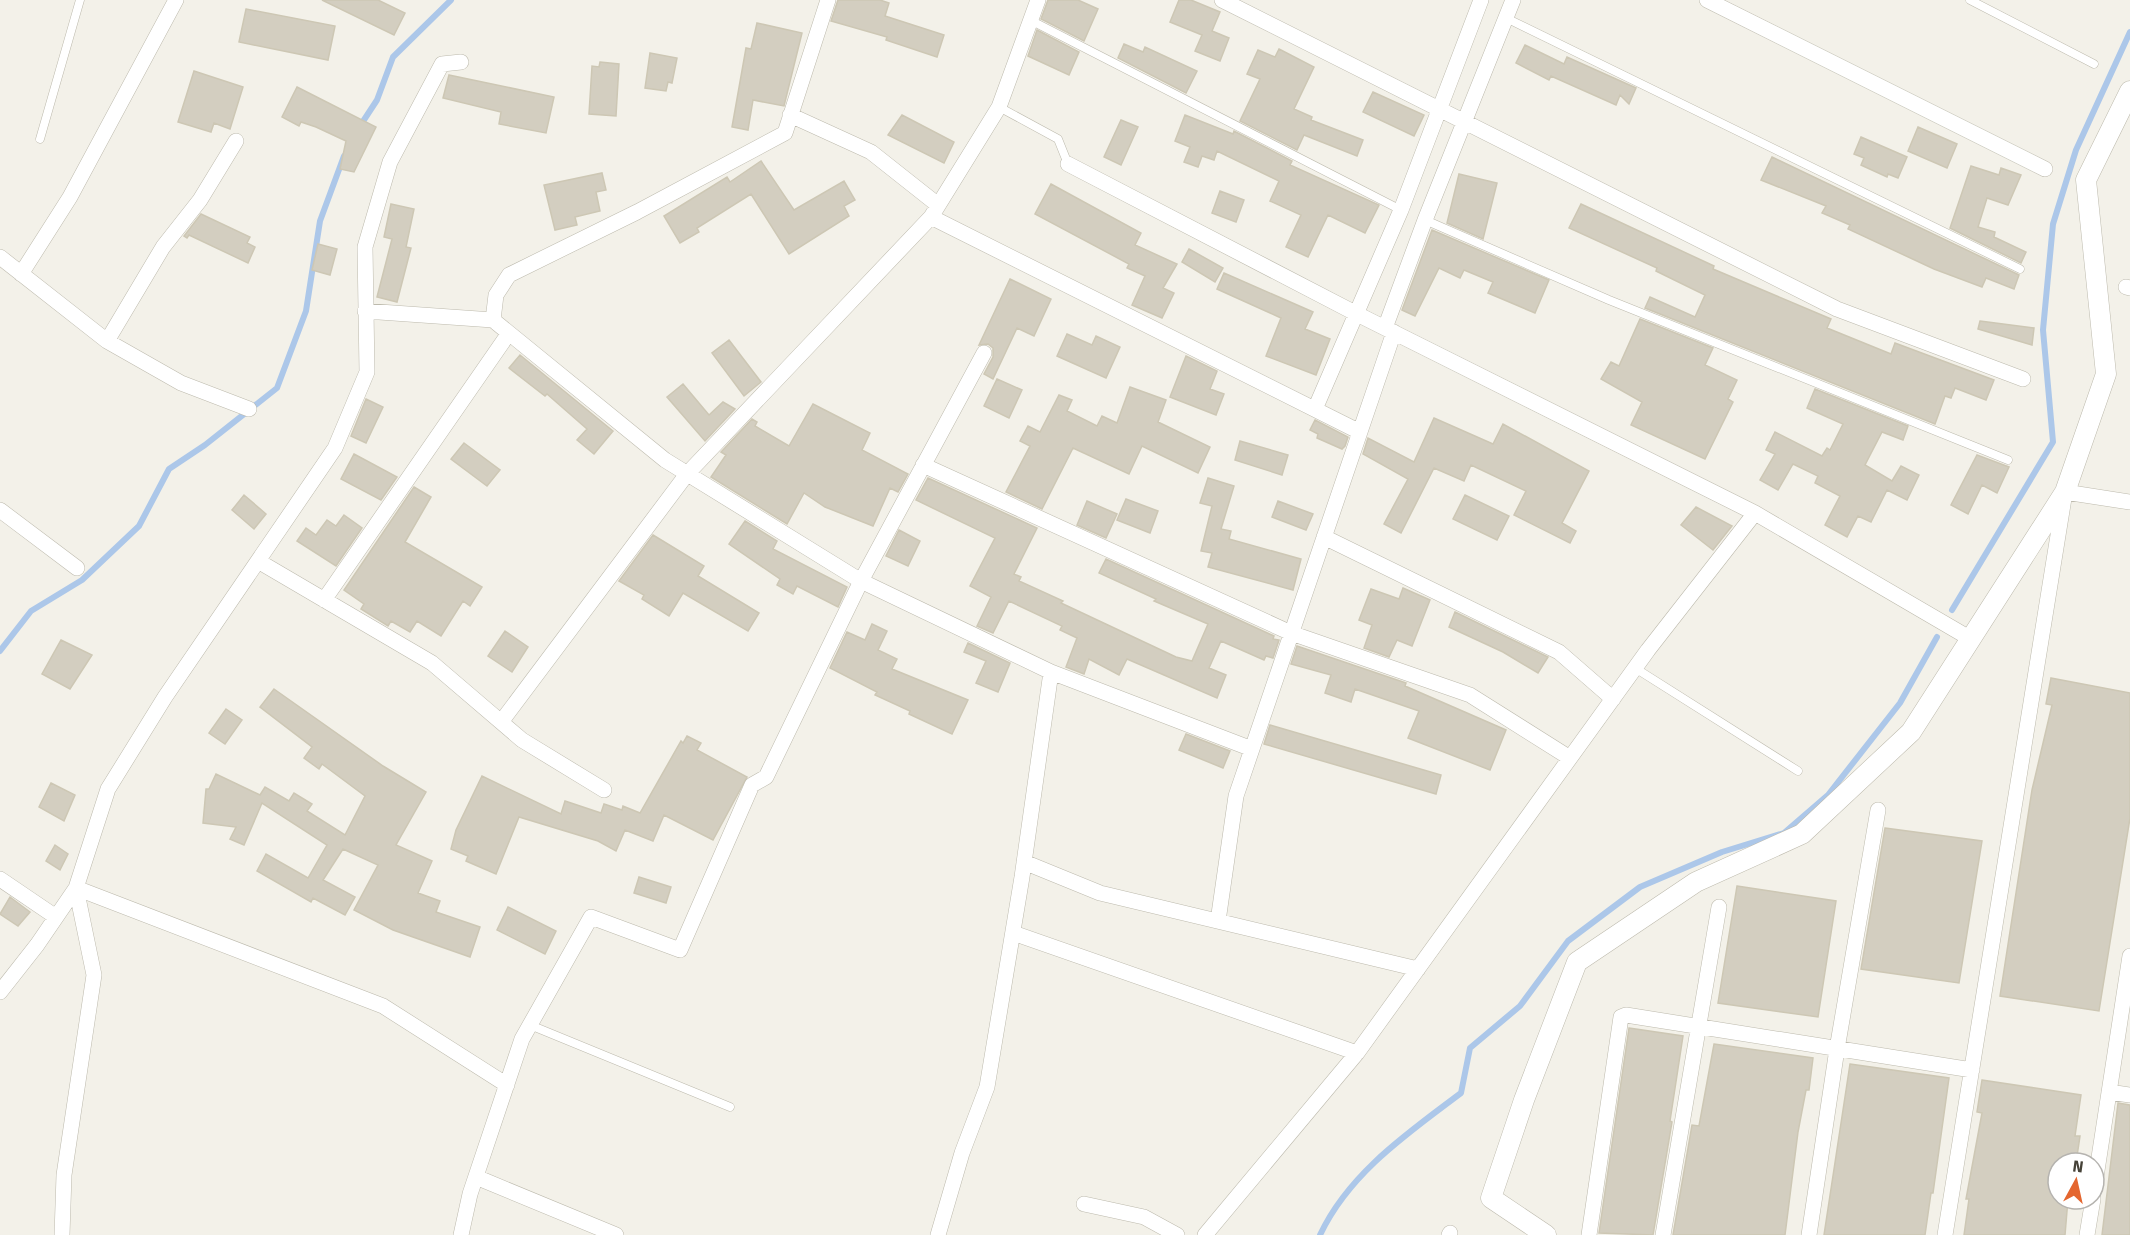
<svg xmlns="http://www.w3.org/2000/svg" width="2130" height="1235" font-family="'Fira Sans',sans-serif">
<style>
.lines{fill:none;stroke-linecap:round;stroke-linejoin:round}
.stream{stroke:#acc7e9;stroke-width:6}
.building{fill:#d3cec0;stroke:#cdc7b4;stroke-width:1.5}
.service-casing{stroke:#bdbaad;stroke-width:9}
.minor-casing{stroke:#bdbaad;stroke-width:16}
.tertiary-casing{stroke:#bdbaad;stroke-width:21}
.service{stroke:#fff;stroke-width:8}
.minor{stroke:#fff;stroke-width:15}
.tertiary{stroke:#fff;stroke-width:20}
</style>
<rect width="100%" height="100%" fill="#f3f1e9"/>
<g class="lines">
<!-- stream -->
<path class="stream" d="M360,126L377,100L393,57L451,0
M1952,610L2053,442L2043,330L2053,224L2076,150L2130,32
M0,651L31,611L82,580L139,526L169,469L205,445L277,388L306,311L320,221L344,156
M1320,1235C1349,1173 1408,1133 1461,1093L1470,1048L1520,1006L1568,941L1640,887L1722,852L1784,833L1828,795L1900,703L1937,637"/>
</g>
<!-- building -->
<path class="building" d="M322,0H378L405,13L394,35Z
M838,0H880L889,3L885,16L944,35L937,57L886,40L887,37L831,21Z
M1048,0H1078L1098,9L1084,41L1041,19Z
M1179,0H1191L1220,12L1212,31L1229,38L1220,61L1195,51L1202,35L1170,22Z
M246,9L335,26L328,60L239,42Z
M757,23L802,33L784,106L753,100L748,130L732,127L746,48L751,49Z
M1037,30L1079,52L1069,75L1028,56Z
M1124,44L1143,52L1145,47L1197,71L1186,93L1118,58Z
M1525,45L1564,64L1567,57L1636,88L1629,104L1620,95L1616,105L1551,76L1549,80L1516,63Z
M1279,49L1314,67L1294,109L1312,117L1311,120L1363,140L1357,156L1304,135L1297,150L1240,121L1260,79L1247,74L1258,50L1275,57Z
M650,53L677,58L672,83L668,82L666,91L645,88Z
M600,62L619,64L616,116L589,114L592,66L599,67Z
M194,71L243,87L230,129L214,123L211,132L178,122Z
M449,75L554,97L546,133L499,124L501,112L443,98Z
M297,87L376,127L354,172L340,169L346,141L316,127L301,122L299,126L282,117Z
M1373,92L1424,115L1414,136L1363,112Z
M902,115L954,142L944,163L888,135Z
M1185,115L1233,134L1234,131L1292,161L1290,165L1379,205L1365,233L1328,215L1308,257L1286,247L1301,215L1270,201L1279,181L1217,151L1214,160L1202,156L1198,167L1184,162L1190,147L1175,141Z
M1121,120L1138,127L1121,165L1104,157Z
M1918,127L1957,144L1947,168L1908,151Z
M1861,137L1907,157L1898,178L1888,174L1887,177L1861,165L1864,158L1854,154Z
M1772,157L2019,275L2014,289L1986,278L1982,287L1934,269L1848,229L1850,225L1822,213L1826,206L1761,180Z
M761,161L794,210L844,181L855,200L844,206L849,216L789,254L751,194L697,228L699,232L680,243L664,216L727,177L730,182Z
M1971,166L1999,175L2001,168L2021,175L2008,205L1987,198L1978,227L1995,232L1994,237L2026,252L2021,263L1950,228Z
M602,173L606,190L596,192L600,211L575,217L577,225L555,230L544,185Z
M1459,174L1497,183L1483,239L1447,223Z
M1051,184L1141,233L1135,245L1177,264L1163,288L1174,293L1162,318L1132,305L1145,276L1127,268L1129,264L1035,214Z
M1220,191L1244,200L1236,222L1212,213Z
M391,204L414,209L406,247L411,248L397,302L377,297L392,239L384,237Z
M1581,204L1714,266L1713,269L1831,319L1827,328L1891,354L1895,343L1994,380L1986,400L1955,388L1951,398L1945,396L1935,424L1645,308L1650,297L1695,317L1705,295L1656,271L1657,268L1569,228Z
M201,214L250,237L247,243L255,247L248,263L189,235L187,238L184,236Z
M1432,230L1549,280L1535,313L1488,293L1493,282L1464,270L1460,278L1439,268L1415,316L1402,310Z
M318,244L337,249L330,275L312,270Z
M1189,249L1223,268L1215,282L1182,262Z
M1224,273L1313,312L1305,329L1330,339L1316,375L1266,356L1281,318L1217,289Z
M1010,279L1051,299L1034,336L1017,328L993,379L984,374L993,357V348L988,344L979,345Z
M1640,319L1713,348L1705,365L1737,380L1728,399L1733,402L1705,459L1631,425L1642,402L1601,379L1611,362L1619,366Z
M1980,321L2034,328L2032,345L1978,329Z
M1067,334L1092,345L1096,336L1120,347L1106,378L1057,356Z
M729,340L761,382L744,396L712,353Z
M520,355L613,431L594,454L577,440L587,429L547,394L545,396L509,368Z
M1186,356L1217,371L1210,389L1224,394L1216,415L1170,397Z
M997,379L1022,390L1009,418L984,406Z
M683,384L709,415L723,402L735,409L705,441L667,397Z
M1130,387L1166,400L1158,422L1210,447L1198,473L1142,446L1129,474L1073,448L1042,509L1006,492L1030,446L1020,441L1028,426L1040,432L1059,395L1072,400L1067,411L1097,426L1102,416L1117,423Z
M1815,389L1908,426L1903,440L1882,432L1865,465L1892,481L1901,466L1919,475L1907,500L1887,490L1871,522L1858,516L1847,537L1825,525L1840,496L1815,483L1818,476L1793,464L1778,490L1760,480L1775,454L1766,450L1775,432L1822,456L1827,448L1830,450L1843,424L1807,408Z
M366,399L383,407L366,443L351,436Z
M813,404L870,433L862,450L908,474L898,492L890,488L873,526L825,507L804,493L787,524L711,477L726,455L721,452L752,419L757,422L755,426L789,446Z
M1434,418L1493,444L1503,424L1589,471L1562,523L1576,531L1570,543L1514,515L1526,491L1471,465L1464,481L1434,468L1401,533L1384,524L1408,479L1363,454L1368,438L1414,462Z
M1315,420L1348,437L1345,446L1342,449L1317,438L1318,434L1310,430Z
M1240,441L1288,455L1282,475L1235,460Z
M464,443L500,470L487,486L451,459Z
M354,454L397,477L381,500L341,479Z
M1977,455L2009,467L1997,493L1982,485L1968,514L1951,505Z
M928,478L1037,528L1014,574L1021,577L1019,581L1063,601L1061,603L1176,657L1192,661L1208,624L1154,601L1156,599L1099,573L1106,559L1274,636L1273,639L1279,640L1273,658L1266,656L1264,660L1221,641L1209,668L1226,675L1217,698L1127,659L1119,675L1089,659L1084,674L1066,667L1077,638L1060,630L1062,626L1009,601L993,633L977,626L991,597L970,586L995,538L916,500Z
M1208,478L1234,486L1221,529L1231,531L1229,539L1301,559L1293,590L1208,567L1212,553L1201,551L1212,506L1200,503Z
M414,487L431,497L405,542L482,587L470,606L463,601L441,636L417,621L410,632L391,621L388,626L361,609L364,604L344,590Z
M244,495L266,514L254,529L232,510Z
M1465,495L1509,516L1497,540L1453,519Z
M1126,499L1158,511L1150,533L1117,520Z
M1087,501L1117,514L1106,538L1077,525Z
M1278,501L1313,514L1306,530L1272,517Z
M1696,507L1732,526L1713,550L1681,525Z
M344,515L362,528L336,566L297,541L306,528L316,535L327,520L336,526Z
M745,521L777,541L773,549L847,587L838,607L797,586L793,594L777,585L780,579L729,544Z
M899,530L920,541L908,566L886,556Z
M653,535L704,566L698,576L759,613L748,631L683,593L669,616L642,599L644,595L619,581Z
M1403,588L1430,600L1412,646L1397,640L1389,657L1364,648L1372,625L1359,620L1371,589L1399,599Z
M1455,612L1548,657L1538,673L1503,652L1449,627Z
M872,624L887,631L878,650L897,659L892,669L968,700L952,734L909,714L910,711L875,695L877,692L830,668L847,632L865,640Z
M505,631L528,647L512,672L488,656Z
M61,640L92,655L70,689L42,674Z
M968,643L1010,663L998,692L976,683L986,661L964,652Z
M1297,646L1406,683L1405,686L1506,730L1490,770L1408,738L1419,711L1355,689L1351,702L1325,693L1331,675L1291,664Z
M2051,678L2130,693V818L2099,1011L2000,996L2032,790L2052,705L2046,704Z
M274,689L383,766L426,792L396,845L432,861L418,893L440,901L436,912L480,927L470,957L393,930L354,910L378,865L343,849L323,880L355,897L345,915L313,898L311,902L257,871L266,854L308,878L327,845L262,803L244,845L230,839L236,827L203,823L206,789H209L216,774L260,795L265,787L289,801L294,793L312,804L307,811L345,835L365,796L322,764L319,769L304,758L312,747L260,707Z
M226,709L242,720L225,744L209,733Z
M1270,725L1441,775L1436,794L1264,744Z
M1186,734L1230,751L1223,768L1179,750Z
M687,736L701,743L697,750L747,777L713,840L664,815L653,841L625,830L616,851L598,841L519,817L496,874L466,861L468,856L451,849L456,830L482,776L561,814L565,801L601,813L604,804L622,810L623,806L640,813L681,741L683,743Z
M51,783L75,795L64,821L39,807Z
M1885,828L1982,841L1959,983L1861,969Z
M55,845L68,854L60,870L46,861Z
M639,877L671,887L666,903L634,893Z
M1737,886L1836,901L1818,1017L1718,1003Z
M10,897L30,912L18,926L0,914Z
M508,907L556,931L545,954L497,930Z
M1629,1028L1683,1036L1670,1121L1672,1122L1653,1235L1599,1233Z
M1714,1044L1813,1058L1809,1090H1806L1798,1132L1785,1235H1673L1692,1125L1699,1126Z
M1850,1064L1949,1078L1933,1193H1931L1925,1235H1824Z
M1982,1080L2081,1095L2075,1136H2080L2076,1163H2058V1199H2068L2065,1235H1964L1969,1199H1966L1982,1113L1977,1112Z
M2118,1103L2130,1105V1235H2102Z"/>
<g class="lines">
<defs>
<path id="service" d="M1970,0L2094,64
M1506,18L2020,269
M1032,21L1401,210
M999,107L1058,139L1068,164
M40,139L80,0
M1425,220L1609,300L2008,460
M1635,668L1798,771
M530,1025L730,1107"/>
<path id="minor" d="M1222,0L1837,309L2023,379
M1707,0L2045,169
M790,115L871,152L938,205
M1068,164L1357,314L1755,513L1971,639
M931,217L999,107L1038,0
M0,257L107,341L181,383L249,409
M21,274L70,197L176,0
M2126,287L2130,288
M365,311L493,320L665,460L861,581L1051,672L1252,749
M493,320L496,295L509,275L637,212L785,133L828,0
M1385,328L1425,220L1513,0
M107,341L163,247L200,200L236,141
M1315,409L1401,210L1481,0
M923,465L1291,633L1470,695L1570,758
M0,510L77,568
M1324,537L1559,652L1613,699
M258,561L432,663L522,740L604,790
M324,600L509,333
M501,722L687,474L931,217L1360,432
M1024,862L1100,893L1418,969
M0,879L56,917
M76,888L383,1006L507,1085
M1218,921L1236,796L1394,332
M1013,933L1357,1053
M0,992L37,945L76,888L108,789L165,697L335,448L367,372L365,247L390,162L442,64L461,62
M2109,1092L2130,1095
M476,1177L616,1235
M2094,1190L2130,956
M1084,1204L1144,1217L1177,1235
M62,1235L64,1175L94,975L76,888
M461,1235L470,1194L522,1039L591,917L680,950L752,785L766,777L861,581L984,353
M938,1235L962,1153L987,1087L1022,877L1051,672
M1205,1235L1357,1053L1648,650L1755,513
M1449,1235L1450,1233
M1589,1235L1621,1017L1626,1015L1972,1070
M1663,1235L1719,907
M1809,1235L1837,1049L1878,810
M1945,1235L2065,492L2130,502
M2087,1235L2093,1199"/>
<path id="tertiary" d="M1546,1235L1491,1198L1524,1100L1577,962L1696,882L1802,834L1911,732L2065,492L2106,374L2086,180L2130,91"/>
</defs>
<!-- service casing -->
<use href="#service" class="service-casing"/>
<!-- minor casing -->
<use href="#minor" class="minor-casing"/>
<!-- tertiary casing -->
<use href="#tertiary" class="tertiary-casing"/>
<!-- service -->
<use href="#service" class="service"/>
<!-- minor -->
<use href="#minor" class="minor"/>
<!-- tertiary -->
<use href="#tertiary" class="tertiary"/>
</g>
<!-- north arrow -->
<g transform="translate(2076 1181) rotate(8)"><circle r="28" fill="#ffffff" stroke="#b5b3af" stroke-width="1.5"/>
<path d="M0-4.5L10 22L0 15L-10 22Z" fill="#e4662f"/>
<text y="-9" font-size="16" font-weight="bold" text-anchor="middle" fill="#464238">N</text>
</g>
</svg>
